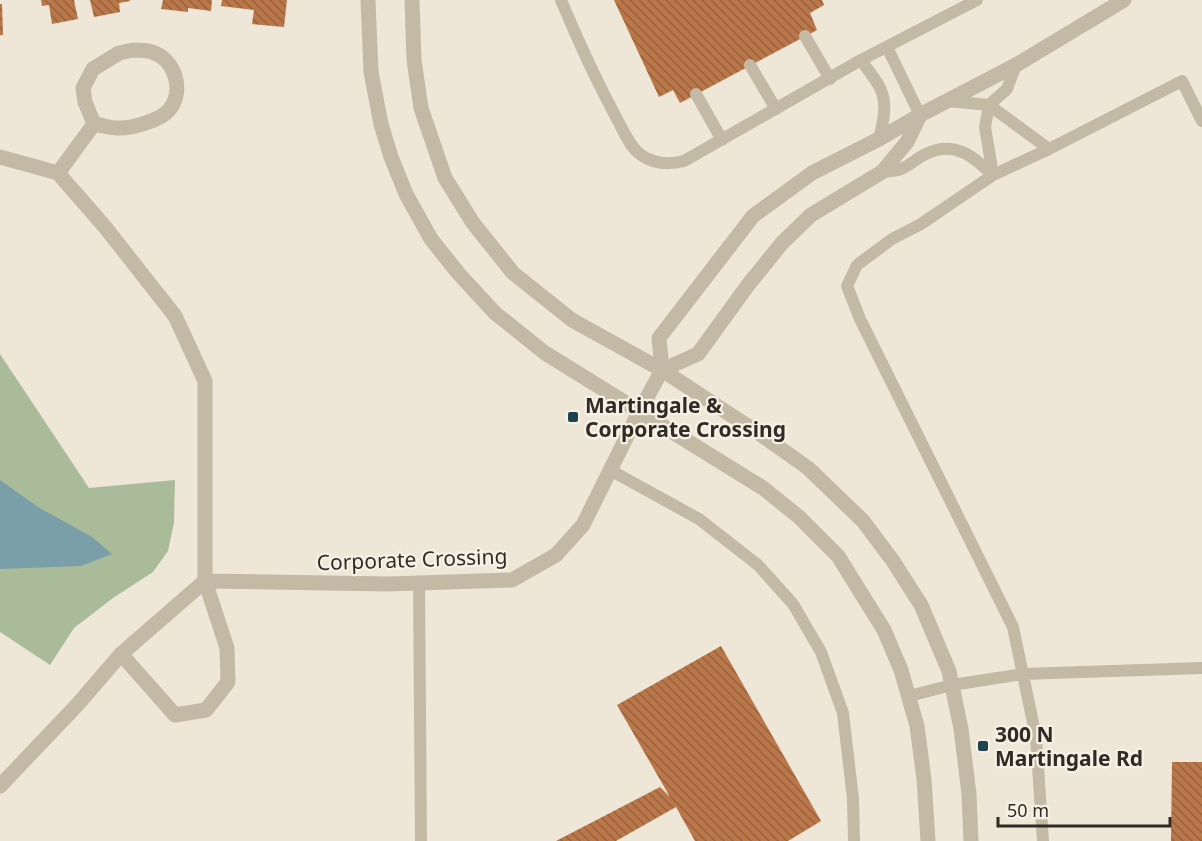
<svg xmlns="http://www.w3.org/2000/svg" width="1202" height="841" font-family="'Noto Sans',sans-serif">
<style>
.park{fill:#aabb9a}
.water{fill:#7a9fa8}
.building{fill:url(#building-back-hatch)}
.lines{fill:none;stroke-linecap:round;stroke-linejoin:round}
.service{stroke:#c4b9a5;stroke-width:12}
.minor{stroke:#c4b9a5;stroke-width:15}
.tertiary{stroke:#c4b9a5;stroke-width:15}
.poi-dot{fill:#20444e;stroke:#f6f1e4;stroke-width:2}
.labels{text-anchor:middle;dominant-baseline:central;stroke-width:4.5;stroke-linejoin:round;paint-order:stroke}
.poi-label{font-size:21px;font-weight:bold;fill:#312b26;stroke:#f6f1e4;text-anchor:start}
.street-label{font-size:21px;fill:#312b26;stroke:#f6f1e4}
</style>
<defs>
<pattern id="building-back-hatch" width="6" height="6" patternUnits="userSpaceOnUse" patternTransform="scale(1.5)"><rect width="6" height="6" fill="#ba774a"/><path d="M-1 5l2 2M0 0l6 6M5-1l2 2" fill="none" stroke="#98623d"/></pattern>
</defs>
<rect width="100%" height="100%" fill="#eee7d8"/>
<!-- park -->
<path class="park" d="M0,354L89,488L175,480L174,523L168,551L153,572L113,598L74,628L50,665L0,632Z"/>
<!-- water -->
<path class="water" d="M0,480L38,507L92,537L112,554L81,566L0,569Z"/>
<!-- building -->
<path class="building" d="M41,0H74L78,19L52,24L49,5L42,6Z
M90,0H130V1L119,3L120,12L94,17Z
M163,0H212L211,11L188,8V12L161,9Z
M222,0H287L284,27L252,24L254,10L221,6Z
M614,0H822L824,5L810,13L817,30L680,103L673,90L659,97Z
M0,4H2L3,35H0Z
M721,646L821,821L788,841H695L676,807L616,841H556L660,787L670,797L617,705Z
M1172,762H1202V841H1171Z"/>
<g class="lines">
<!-- service -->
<path class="service" d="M561,0C578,41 597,82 618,121C624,132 630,147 641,155C654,164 669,165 684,161L861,60L977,0
M805,36L830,79
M887,47L920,115
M861,60C867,69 875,78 880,88C888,104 883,123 879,139
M750,65L776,109
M696,94L722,140
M948,101L989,105L1049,149
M882,172C888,171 895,171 901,169C909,166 917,158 926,154C954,140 973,156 993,175
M993,175L985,127L989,105L1007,89L1016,65
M610,470L699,519L758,565L793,604L821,652L843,713L853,799L854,841
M419,583L421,841
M909,696L952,685L1023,674L1202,668
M1043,841L1036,737L1013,627L860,319L847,286L857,265L892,239L921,224L993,175L1049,149L1182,81L1202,121"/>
<!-- minor -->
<path class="minor" d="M133,50C139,50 146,50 152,52C175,59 185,91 169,110C161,120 131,129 117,128C110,128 102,125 94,124L85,102L83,88L93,69L119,53Z
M0,157L58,173L105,227L175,316L205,381V581L121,654L78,704L0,786
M58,173L94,124
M662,370L698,354L748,285L782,243L811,215L882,172L907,142L920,115
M121,654L175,715L206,710L228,682L227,648L205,581L388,584L512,580L556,555L583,525L639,412"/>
<!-- tertiary -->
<path class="tertiary" d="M368,0L371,72L381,124L391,157L406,194L431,239L459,274L495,313L545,353L763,488L799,517L838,556L884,630L901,670L917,726L924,779L928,841
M412,0L414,60L421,108L445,178L473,223L513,273L572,320L662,370L760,434L808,468L863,521L893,561L921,605L949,671L961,729L969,794L971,841
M662,370L659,338L753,216L812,173L879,139L920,115L1016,65L1124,0
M639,412L662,370"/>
</g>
<!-- markers -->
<g class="poi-dot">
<rect x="567" y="411" width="12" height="12" rx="3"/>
<rect x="977" y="740" width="12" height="12" rx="3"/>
</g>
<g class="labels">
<!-- poi labels -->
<g class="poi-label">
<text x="585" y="405">Martingale &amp;<tspan x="585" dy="24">Corporate Crossing</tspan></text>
<text x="995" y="734">300 N<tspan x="995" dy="24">Martingale Rd</tspan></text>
</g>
<!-- street labels -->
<g class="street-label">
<text transform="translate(412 559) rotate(-2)">Corporate Crossing</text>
</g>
</g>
<!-- scale -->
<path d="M998 817v9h172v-9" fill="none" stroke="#312b26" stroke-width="3"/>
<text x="1007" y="817" font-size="18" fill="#312b26" stroke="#f6f1e4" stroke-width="4.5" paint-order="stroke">50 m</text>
</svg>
